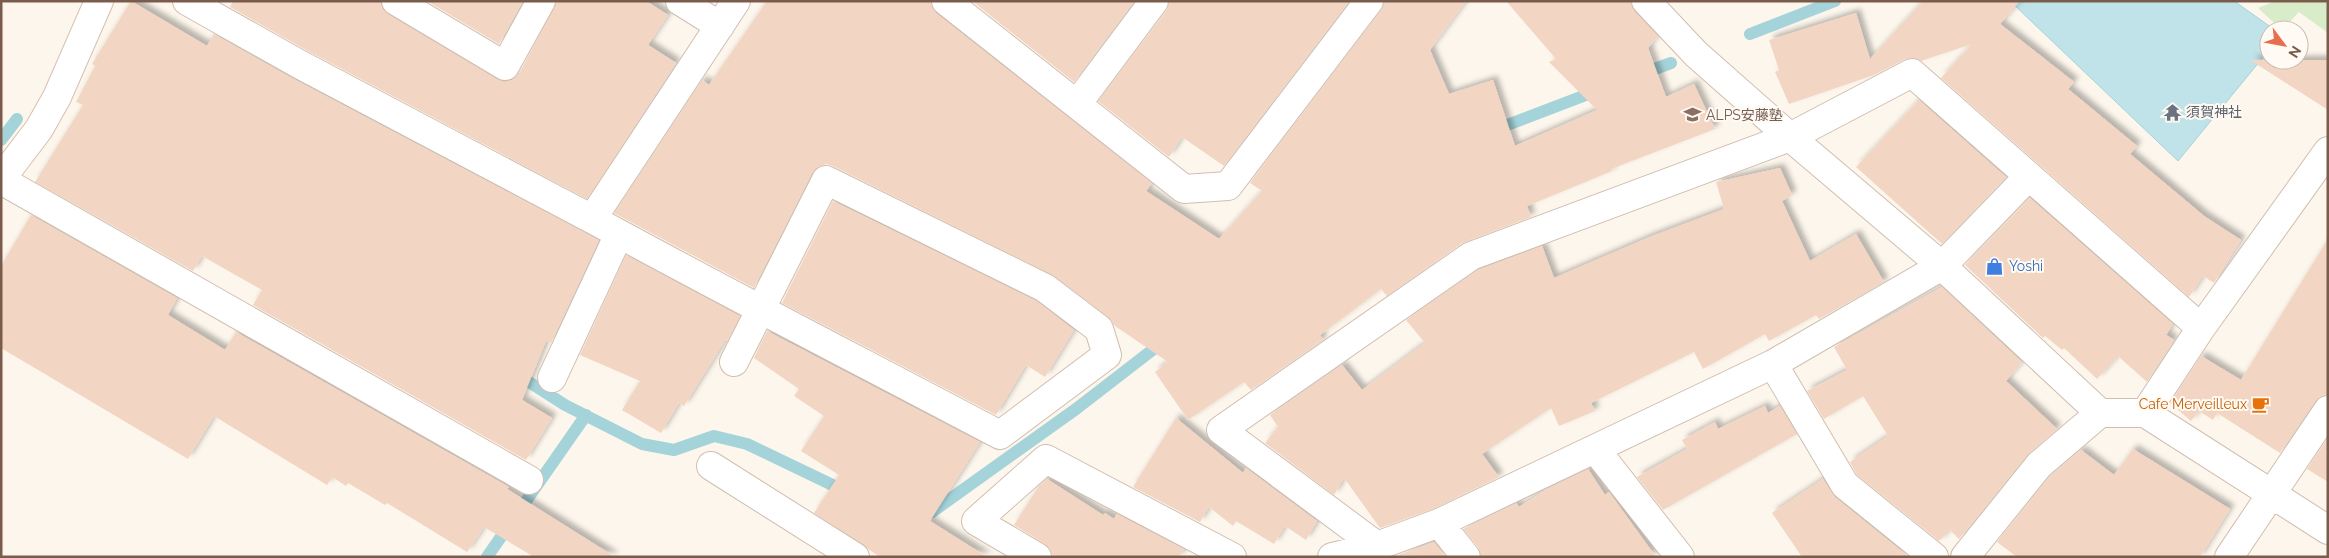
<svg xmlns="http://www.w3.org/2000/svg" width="2329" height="558" font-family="Raleway,'Noto Sans JP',sans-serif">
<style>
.green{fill:#d8ecc9}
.water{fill:#bfe3e8;stroke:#a5d3da}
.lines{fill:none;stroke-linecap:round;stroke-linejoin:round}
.stream{stroke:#a5d3da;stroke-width:12}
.building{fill:#f3d5c3;filter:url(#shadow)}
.street-casing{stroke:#d1beb0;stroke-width:30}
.secondary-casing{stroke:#d6c0b0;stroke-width:30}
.street{stroke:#fff;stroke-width:28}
.secondary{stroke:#fff;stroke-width:28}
.labels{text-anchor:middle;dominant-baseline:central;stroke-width:4;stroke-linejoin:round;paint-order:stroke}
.worship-label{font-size:14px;fill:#5b616d;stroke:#fffaf3;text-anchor:start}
.education-label{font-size:14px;fill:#785e54;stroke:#fffaf3;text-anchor:start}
.shop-label{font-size:14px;fill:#366cbe;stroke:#fffaf3;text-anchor:start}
.food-label{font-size:14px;fill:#c56008;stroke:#fffaf3;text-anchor:end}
</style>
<defs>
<filter id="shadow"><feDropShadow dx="4.5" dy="-4.5" stdDeviation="2.5" flood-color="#0004"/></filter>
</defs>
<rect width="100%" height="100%" fill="#fdf6ec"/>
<!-- green -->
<path class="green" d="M2275,1H2328V33L2299,12L2282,30L2258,8Z"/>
<!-- water -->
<path class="water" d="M2010,1H2234L2275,30H2269V50L2178,161Z"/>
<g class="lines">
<!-- stream -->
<path class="stream" d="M1750,34L1835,1
M1641,74L1671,63
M1494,130L1599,90
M1,140L17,119
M515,373L565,405L642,444L674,450L714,436L747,444L847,492
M926,514L932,512L1076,409L1164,341
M487,557L586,415"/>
</g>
<!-- building -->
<path class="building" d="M131,1L207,46L214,34L292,78L599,240L551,343L546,341L522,400L552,418L526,460L253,305L262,290L202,256L193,271L35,182L83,105L76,102L95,66L92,64Z
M233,1H380L383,9L388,14L497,79L504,82L512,80L519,74L557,1H646L668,15L648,45L676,63L587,199L306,50L230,7Z
M427,1H523L499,44Z
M767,1H931L936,13L1152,183L1146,191L1219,239L1262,191L1250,183L1381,10L1384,1H1466L1430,50L1449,94L1493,80L1515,146L1597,110L1549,62L1556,59L1506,1H1631L1635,12L1658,36L1648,48L1666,97L1694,84L1715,129L1611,169L1612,171L1527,206L1531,217L1462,243L1387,296L1381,289L1320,335L1323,340L1251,390L1244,382L1188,420L1155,372L1168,362L1115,326L1108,317L1054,276L833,166L826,164L818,167L812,173L754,288L614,213L702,80L709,85Z
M972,1H1134L1074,82Z
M1169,1H1349L1224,166L1182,137L1169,157L1098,101L1167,10Z
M1923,1H2020L2000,24L2074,82L2068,89L2137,146L2130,154L2204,216L2241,240L2214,283L2203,276L2189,297L1941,78L1972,44L1921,61L1913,58L1905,59L1874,75L1789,104L1775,72L1779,70L1769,40L1856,13L1870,59Z
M2250,60H2328V110Z
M1919,100L2006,177L1942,244L1856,167Z
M1780,168L1792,195L1782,201L1810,261L1856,234L1884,282L1819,319L1816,315L1769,341L1765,334L1703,369L1694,352L1591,403L1595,411L1559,426L1551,408L1482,454L1499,477L1433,509L1380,528L1344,478L1334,495L1265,443L1278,427L1270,415L1342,365L1362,390L1425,343L1406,320L1478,270L1542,246L1554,278L1652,236L1724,209L1716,182Z
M2030,198L2173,324L2166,335L2174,340L2147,382L2118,356L2097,379L2064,348L2062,350L2045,336L2043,338L1965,265Z
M833,201L1037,301L1074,330L1045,377L1026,365L996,415L782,303Z
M31,215L177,298L168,315L225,350L236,332L509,487L507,489L615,557H534L484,527L467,552L387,503L385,505L348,483L346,486L332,477L327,485L214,416L188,459L1,348V266Z
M2328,239V395L2321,396L2315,401L2280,453L2217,413L2213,420L2199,411L2191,421L2170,403L2201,356L2241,380Z
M626,255L740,316L728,340L726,339L684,406L679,403L661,433L622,410L640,381L580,355Z
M1942,287L2022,362L2006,381L2057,429L2027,455L1959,539L1950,530L1939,541L1857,475L1850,462L1888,436L1863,396L1824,419L1807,391L1847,370L1834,347Z
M767,331L980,442L930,521L987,557H880L814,513L839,475L801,451L824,416L794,396L799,389L754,358Z
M1765,406L1768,413L1780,406L1797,434L1663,510L1637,477L1687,449L1682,440L1715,422L1718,429Z
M1176,418L1243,473L1246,468L1317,521L1306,540L1285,526L1274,544L1236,521L1233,526L1209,507L1200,522L1133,487Z
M2328,438V482L2307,469Z
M2133,449L2230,509L2200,557H2017L1997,542L2050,476L2081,450L2114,475Z
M1588,469L1605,495L1609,492L1656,557H1481L1478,547L1463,529L1516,503L1519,507L1547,489Z
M1047,479L1103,515L1105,513L1114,519L1117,514L1184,549L1179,557H1053L1050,549L1045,544L1014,525L1039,486Z
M1823,479L1835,497L1909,557H1802L1772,513Z
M1434,542L1446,557L1398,555Z"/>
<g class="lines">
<defs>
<path id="street" d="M187,1L299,64L592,219L736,1
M396,1L505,66L541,1
M680,1L720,26
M946,1L1184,189L1228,186L1369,1
M1646,1L1696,54L1790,137L1942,266L2100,413H2145L2328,530
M1077,104L1154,1
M1,180L529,480
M592,219C727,293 864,363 1000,435L1107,355L1099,329L1045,288L826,180L734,362
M1773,364L1845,485L1934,557
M552,378L619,234
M2145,413L2201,328L2328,151
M1596,450L1680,557
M711,466L855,557
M1439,523L1466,557
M1377,546L1221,430L1471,256L1790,137L1912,73L2201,328
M1037,557L976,521L1046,459L1232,557
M1332,557L1377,546L1439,523L1773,364L1942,266L2029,176
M1965,557L2039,465L2100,413
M2229,557L2328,410"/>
<path id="secondary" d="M1,179L39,129L57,97L99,1"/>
</defs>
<!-- street casing -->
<use href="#street" class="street-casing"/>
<!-- secondary casing -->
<use href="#secondary" class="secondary-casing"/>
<!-- street -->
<use href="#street" class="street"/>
<!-- secondary -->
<use href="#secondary" class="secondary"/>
</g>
<!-- icons -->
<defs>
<symbol id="temple-bare" viewBox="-9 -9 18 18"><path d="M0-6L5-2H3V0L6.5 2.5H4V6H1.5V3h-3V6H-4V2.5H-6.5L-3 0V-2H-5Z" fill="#6b7280" stroke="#fffaf3" stroke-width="2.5" paint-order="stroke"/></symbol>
<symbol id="school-bare" viewBox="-9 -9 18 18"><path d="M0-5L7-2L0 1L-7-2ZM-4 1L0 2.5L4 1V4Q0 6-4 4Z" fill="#8d6e63" stroke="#fffaf3" stroke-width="2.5" paint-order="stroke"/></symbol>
<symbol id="shop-bare" viewBox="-9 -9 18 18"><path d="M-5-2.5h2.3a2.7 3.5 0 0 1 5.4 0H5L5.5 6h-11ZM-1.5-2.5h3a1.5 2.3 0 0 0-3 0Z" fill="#3f7fe0" stroke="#fffaf3" stroke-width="2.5" paint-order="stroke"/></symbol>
<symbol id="cafe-bare" viewBox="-9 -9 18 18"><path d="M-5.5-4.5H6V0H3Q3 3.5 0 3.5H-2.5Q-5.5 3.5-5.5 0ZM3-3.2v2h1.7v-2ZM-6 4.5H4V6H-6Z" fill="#e8710a" stroke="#fffaf3" stroke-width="2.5" paint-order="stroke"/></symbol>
</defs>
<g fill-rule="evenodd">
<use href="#temple-bare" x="2160" y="100" width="25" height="25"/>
<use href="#school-bare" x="1680" y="102" width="25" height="25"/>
<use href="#shop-bare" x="1982" y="254" width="25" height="25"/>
<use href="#cafe-bare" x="2248" y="392" width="25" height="25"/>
</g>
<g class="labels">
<!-- worship labels -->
<g class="worship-label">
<text x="2186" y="112">須賀神社</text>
</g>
<!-- education labels -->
<g class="education-label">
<text x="1706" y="115">ALPS安藤塾</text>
</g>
<!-- shop labels -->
<g class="shop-label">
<text x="2009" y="266">Yoshi</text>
</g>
<!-- food labels -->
<g class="food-label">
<text x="2247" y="404">Cafe Merveilleux</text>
</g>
</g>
<!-- border -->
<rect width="2329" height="558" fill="none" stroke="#7a5c4d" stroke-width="5"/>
<!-- north arrow -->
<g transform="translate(2284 45) rotate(122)"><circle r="24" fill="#fffaf3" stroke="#cabbb1"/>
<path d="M0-4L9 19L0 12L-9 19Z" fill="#e76f51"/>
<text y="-8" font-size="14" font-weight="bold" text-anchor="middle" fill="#7a5c4d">N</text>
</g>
</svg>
